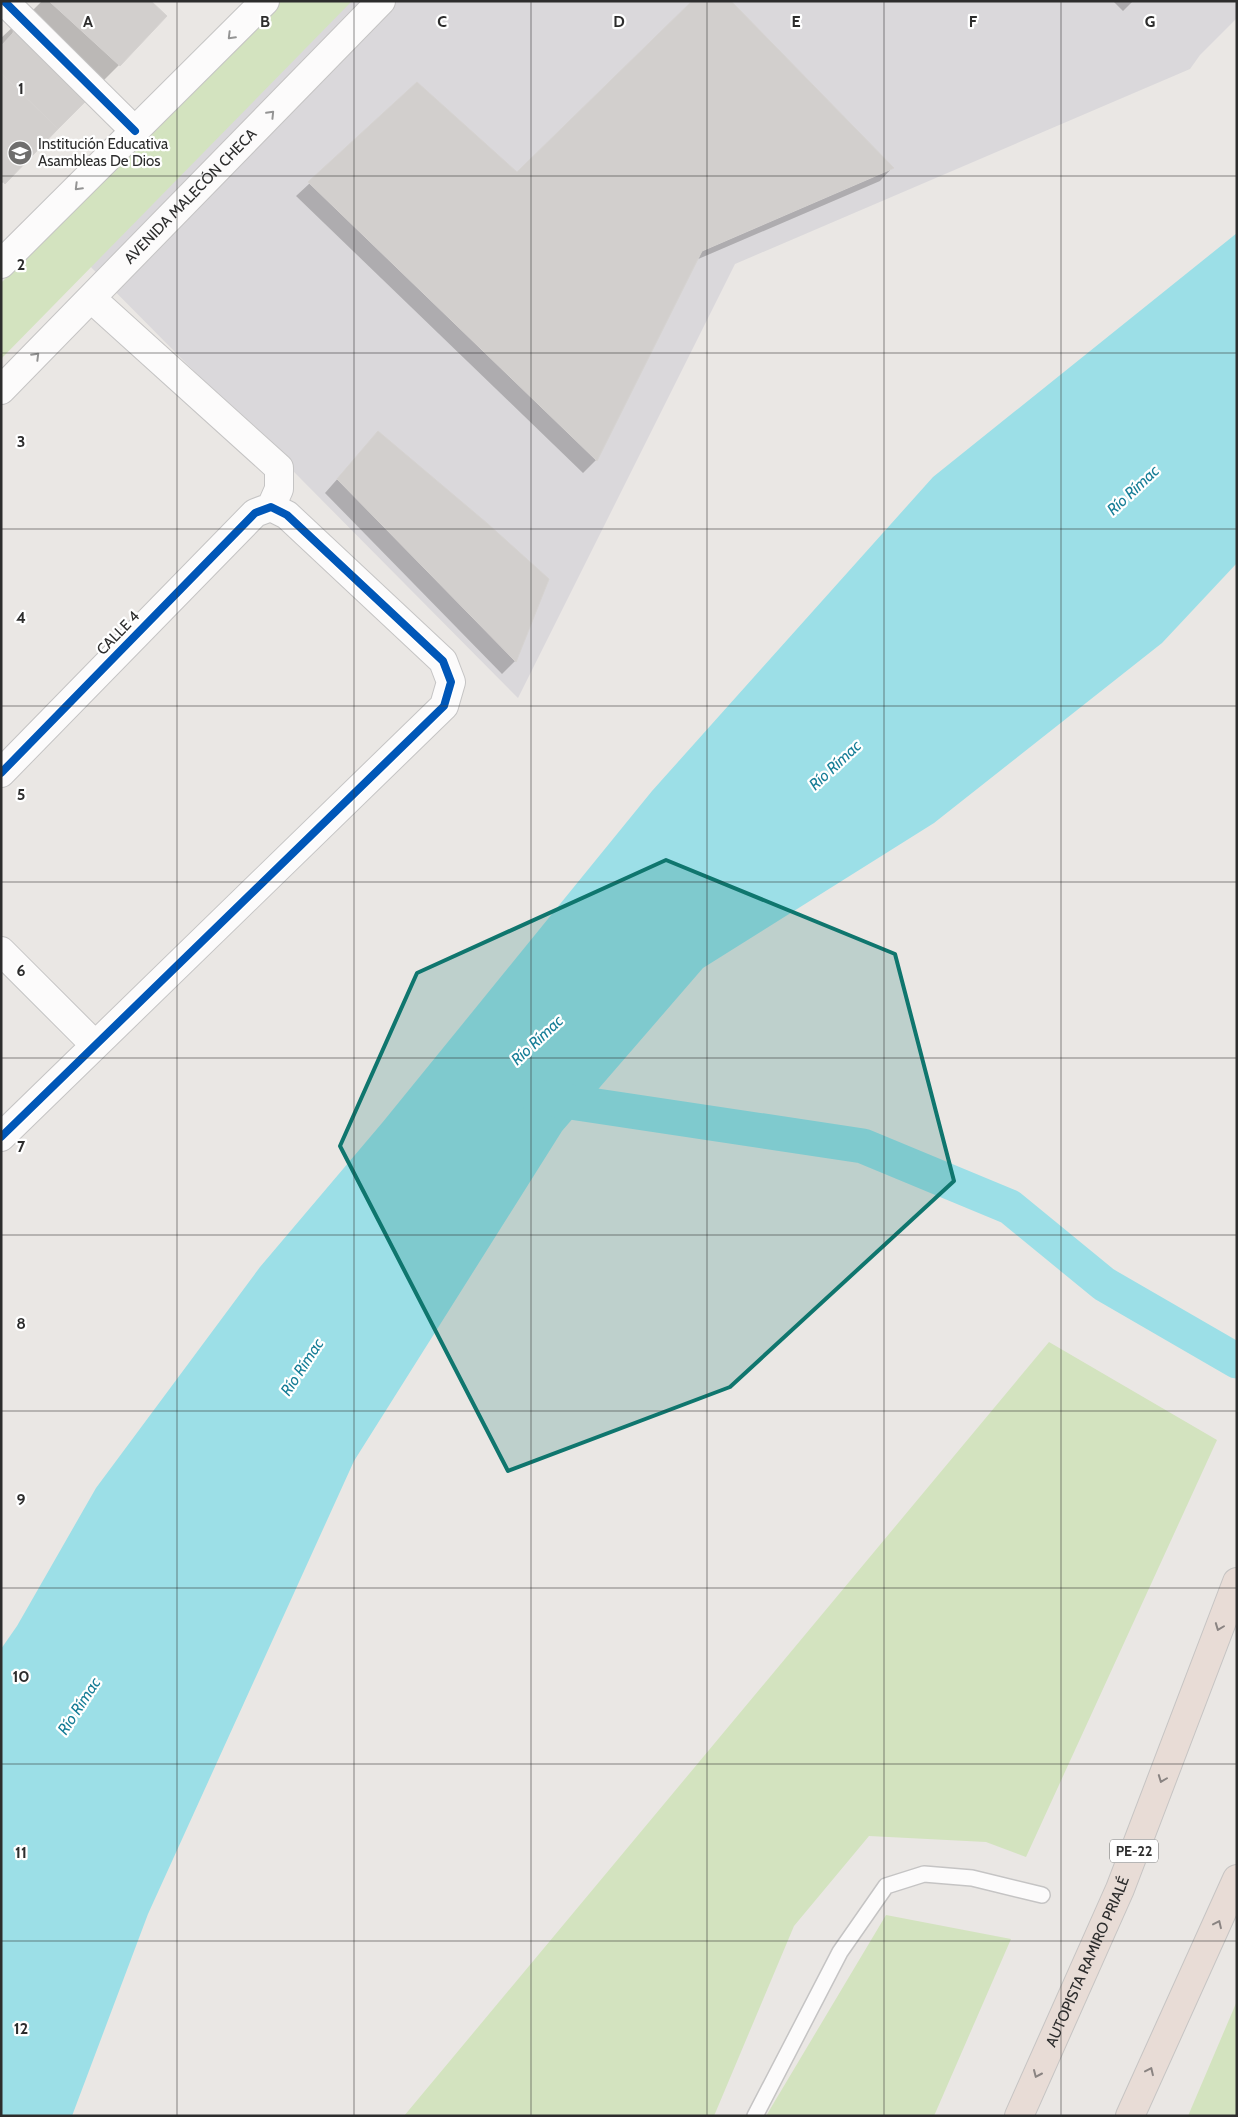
<svg xmlns="http://www.w3.org/2000/svg" width="1238" height="2117" font-family="Cabin,sans-serif">
<style>
.industrial{fill:#dad8db}
.green{fill:#d3e3bf}
.water{fill:#9cdfe7}
.shadow{fill:#0003}
.lines{fill:none;stroke-linecap:round;stroke-linejoin:round}
.canal{stroke:#9cdfe7;stroke-width:35}
.building{fill:#d2cfcd;stroke:#d5d2d0}
.lane-casing{stroke:#c5c4c4;stroke-width:18}
.street-casing{stroke:#c5c4c4;stroke-width:30}
.secondary-casing{stroke:#c5c4c4;stroke-width:30}
.highway-casing{stroke:#c6c4c3;stroke-width:30}
.lane{stroke:#fcfbfb;stroke-width:15}
.street{stroke:#fcfbfb;stroke-width:28}
.secondary{stroke:#fcfbfb;stroke-width:28}
.highway{stroke:#e8dcd6;stroke-width:28}
.cycleway-casing{stroke:#fff;stroke-width:11}
.cycleway{stroke:#0057b8;stroke-width:8}
.oneway{stroke:#949494}
.oneway2{stroke:#8a8482}
.marked{fill:#0f766e;fill-opacity:0.2;stroke:#0f766e;stroke-width:4;stroke-linejoin:round}
.grid{fill:none;stroke:#2d2d2d;stroke-width:1;stroke-opacity:0.55}
.labels{text-anchor:middle;dominant-baseline:central;stroke-width:4.5;stroke-linejoin:round;paint-order:stroke}
.shield{fill:#fff;stroke:#6c6c6c;stroke-width:1}
.shield-label{font-size:14px;font-weight:bold;fill:#2d2d2d}
.poi-label{font-size:15px;fill:#2d2d2d;stroke:#fff;text-anchor:start}
.street-label{font-size:15px;fill:#2d2d2d;stroke:#fff}
.water-label{font-size:16px;font-style:italic;fill:#177e97;stroke:#fff}
.grid-label{font-size:16px;text-anchor:middle;font-weight:bold;fill:#2d2d2d;stroke:#fff;stroke-width:4.5;stroke-linejoin:round;paint-order:stroke}
</style>
<rect width="100%" height="100%" fill="#eae7e4"/>
<!-- industrial -->
<path class="industrial" d="M326,1H1237V18L1200,55L1190,69L735,264L518,698L76,252Z"/>
<!-- green -->
<path class="green" d="M279,1H352L1,359V283Z
M1049,1342L1217,1440L1026,1857L986,1842L869,1836L794,1926L714,2116H404Z
M886,1915L1011,1939L934,2116H766Z
M1237,2001V2116H1188Z"/>
<!-- water -->
<path class="water" d="M1237,233V563L1162,643L934,823L703,968L562,1131L354,1461L148,1914L72,2116H1V1649L17,1626L96,1488L260,1267L382,1123L652,791L933,477Z"/>
<!-- shadow -->
<path class="shadow" d="M42,1H150L119,65L102,82L28,15Z
M1113,1H1133L1123,11Z
M15,25L88,97L1,184V38Z
M417,84L517,174L892,168L880,181L696,260L596,460L583,473L296,196Z
M378,433L548,579L515,661L502,674L325,493Z"/>
<g class="lines">
<!-- canal -->
<path class="canal" d="M537,1097L863,1146L1010,1207L1104,1284L1237,1361"/>
</g>
<!-- building -->
<path class="building" d="M49,1H151L167,16L120,66Z
M692,1H731L894,168L702,251L597,461L308,182L417,82L517,172Z
M15,23L90,97L58,129L1,73V46L13,33Z
M1,73L58,129L5,184L1,179Z
M378,431L488,524L549,579L516,662L337,479Z"/>
<g class="lines">
<defs>
<path id="lane" d="M755,2116L840,1952L886,1886L924,1874L972,1878L1042,1895"/>
<path id="street" d="M4,1L135,131
M92,299L279,468V489L271,507
M1,773L255,513L271,507L287,515L443,661L451,682L444,706L1,1137
M1,951L95,1045"/>
<g id="secondary">
<path d="M1,264L265,1"/>
<path id="s1" d="M1,390L381,1"/>
</g>
<g id="highway">
<path id="s2" d="M1019,2116L1120,1889L1237,1582"/>
<path d="M1130,2116L1237,1879"/>
</g>
</defs>
<!-- lane casing -->
<use href="#lane" class="lane-casing"/>
<!-- street casing -->
<use href="#street" class="street-casing"/>
<!-- secondary casing -->
<use href="#secondary" class="secondary-casing"/>
<!-- highway casing -->
<use href="#highway" class="highway-casing"/>
<!-- lane -->
<use href="#lane" class="lane"/>
<!-- street -->
<use href="#street" class="street"/>
<!-- secondary -->
<use href="#secondary" class="secondary"/>
<!-- highway -->
<use href="#highway" class="highway"/>
<defs>
<path id="cycleway" d="M4,1L135,131
M1,773L255,513L271,507L287,515L443,661L451,682L444,706L1,1137"/>
</defs>
<!-- cycleway casing -->
<use href="#cycleway" class="cycleway-casing"/>
<!-- cycleway -->
<use href="#cycleway" class="cycleway"/>
</g>
<!-- one-way arrows -->
<defs><path id="oneway-chevron" d="M-2-3.5L2.5 0L-2 3.5" fill="none" stroke-width="1.6" stroke-linecap="round" stroke-linejoin="round" transform="scale(1.25)"/></defs>
<g class="oneway">
<use href="#oneway-chevron" transform="translate(231 36) rotate(135)"/>
<use href="#oneway-chevron" transform="translate(271 114) rotate(-46)"/>
<use href="#oneway-chevron" transform="translate(78 187) rotate(135)"/>
<use href="#oneway-chevron" transform="translate(36 356) rotate(-45)"/>
</g>
<g class="oneway2">
<use href="#oneway-chevron" transform="translate(1219 1627) rotate(111)"/>
<use href="#oneway-chevron" transform="translate(1162 1779) rotate(111)"/>
<use href="#oneway-chevron" transform="translate(1218 1924) rotate(-65)"/>
<use href="#oneway-chevron" transform="translate(1150 2071) rotate(-65)"/>
<use href="#oneway-chevron" transform="translate(1037 2074) rotate(114)"/>
</g>
<!-- marked area -->
<path class="marked" d="M666,860L895,954L954,1181L730,1387L508,1471L340,1146L417,973Z"/>
<!-- grid -->
<path class="grid" d="M177,1V2116M354,1V2116M531,1V2116M707,1V2116M884,1V2116M1061,1V2116M1,176H1237M1,353H1237M1,529H1237M1,706H1237M1,882H1237M1,1058H1237M1,1235H1237M1,1411H1237M1,1588H1237M1,1764H1237M1,1941H1237"/>
<!-- icons -->
<defs>
<symbol id="school-disc" viewBox="-11 -11 22 22"><circle r="9.5" fill="#6f6e6d" stroke="#fff"/><path d="M0-5L7-2L0 1L-7-2ZM-4 1L0 2.5L4 1V4Q0 6-4 4Z" fill="#fff"/></symbol>
</defs>
<g fill-rule="evenodd">
<use href="#school-disc" x="6" y="139" width="28" height="28"/>
</g>
<g class="labels">
<!-- shield labels -->
<rect class="shield" x="1110" y="1839.5" width="48" height="23" rx="4"/>
<g class="shield-label">
<text x="1134" y="1851">PE-22</text>
</g>
<!-- poi labels -->
<g class="poi-label">
<text x="38" y="144">Institución Educativa<tspan x="38" dy="17">Asambleas De Dios</tspan></text>
</g>
<!-- street labels -->
<g class="street-label">
<text stroke="none"><textPath href="#s1" startOffset="271">AVENIDA MALECÓN CHECA</textPath></text>
<text transform="translate(118 633) rotate(-46)">CALLE 4</text>
<text stroke="none"><textPath href="#s2" startOffset="169">AUTOPISTA RAMIRO PRIALÉ</textPath></text>
</g>
<!-- water labels -->
<g class="water-label">
<text transform="translate(1133 490) rotate(-43)">Río Rímac</text>
<text transform="translate(835 765) rotate(-43)">Río Rímac</text>
<text transform="translate(537 1040) rotate(-43)">Río Rímac</text>
<text transform="translate(302 1367) rotate(-57)">Río Rímac</text>
<text transform="translate(79 1706) rotate(-57)">Río Rímac</text>
</g>
</g>
<g class="grid-label">
<text x="88" y="27">A</text>
<text x="265" y="27">B</text>
<text x="442" y="27">C</text>
<text x="619" y="27">D</text>
<text x="796" y="27">E</text>
<text x="973" y="27">F</text>
<text x="1150" y="27">G</text>
<text x="21" y="94">1</text>
<text x="21" y="270">2</text>
<text x="21" y="447">3</text>
<text x="21" y="623">4</text>
<text x="21" y="800">5</text>
<text x="21" y="976">6</text>
<text x="21" y="1152">7</text>
<text x="21" y="1329">8</text>
<text x="21" y="1505">9</text>
<text x="21" y="1682">10</text>
<text x="21" y="1858">11</text>
<text x="21" y="2034">12</text>
</g>
<!-- border -->
<rect width="1238" height="2117" fill="none" stroke="#2d2d2d" stroke-width="5"/>
</svg>
